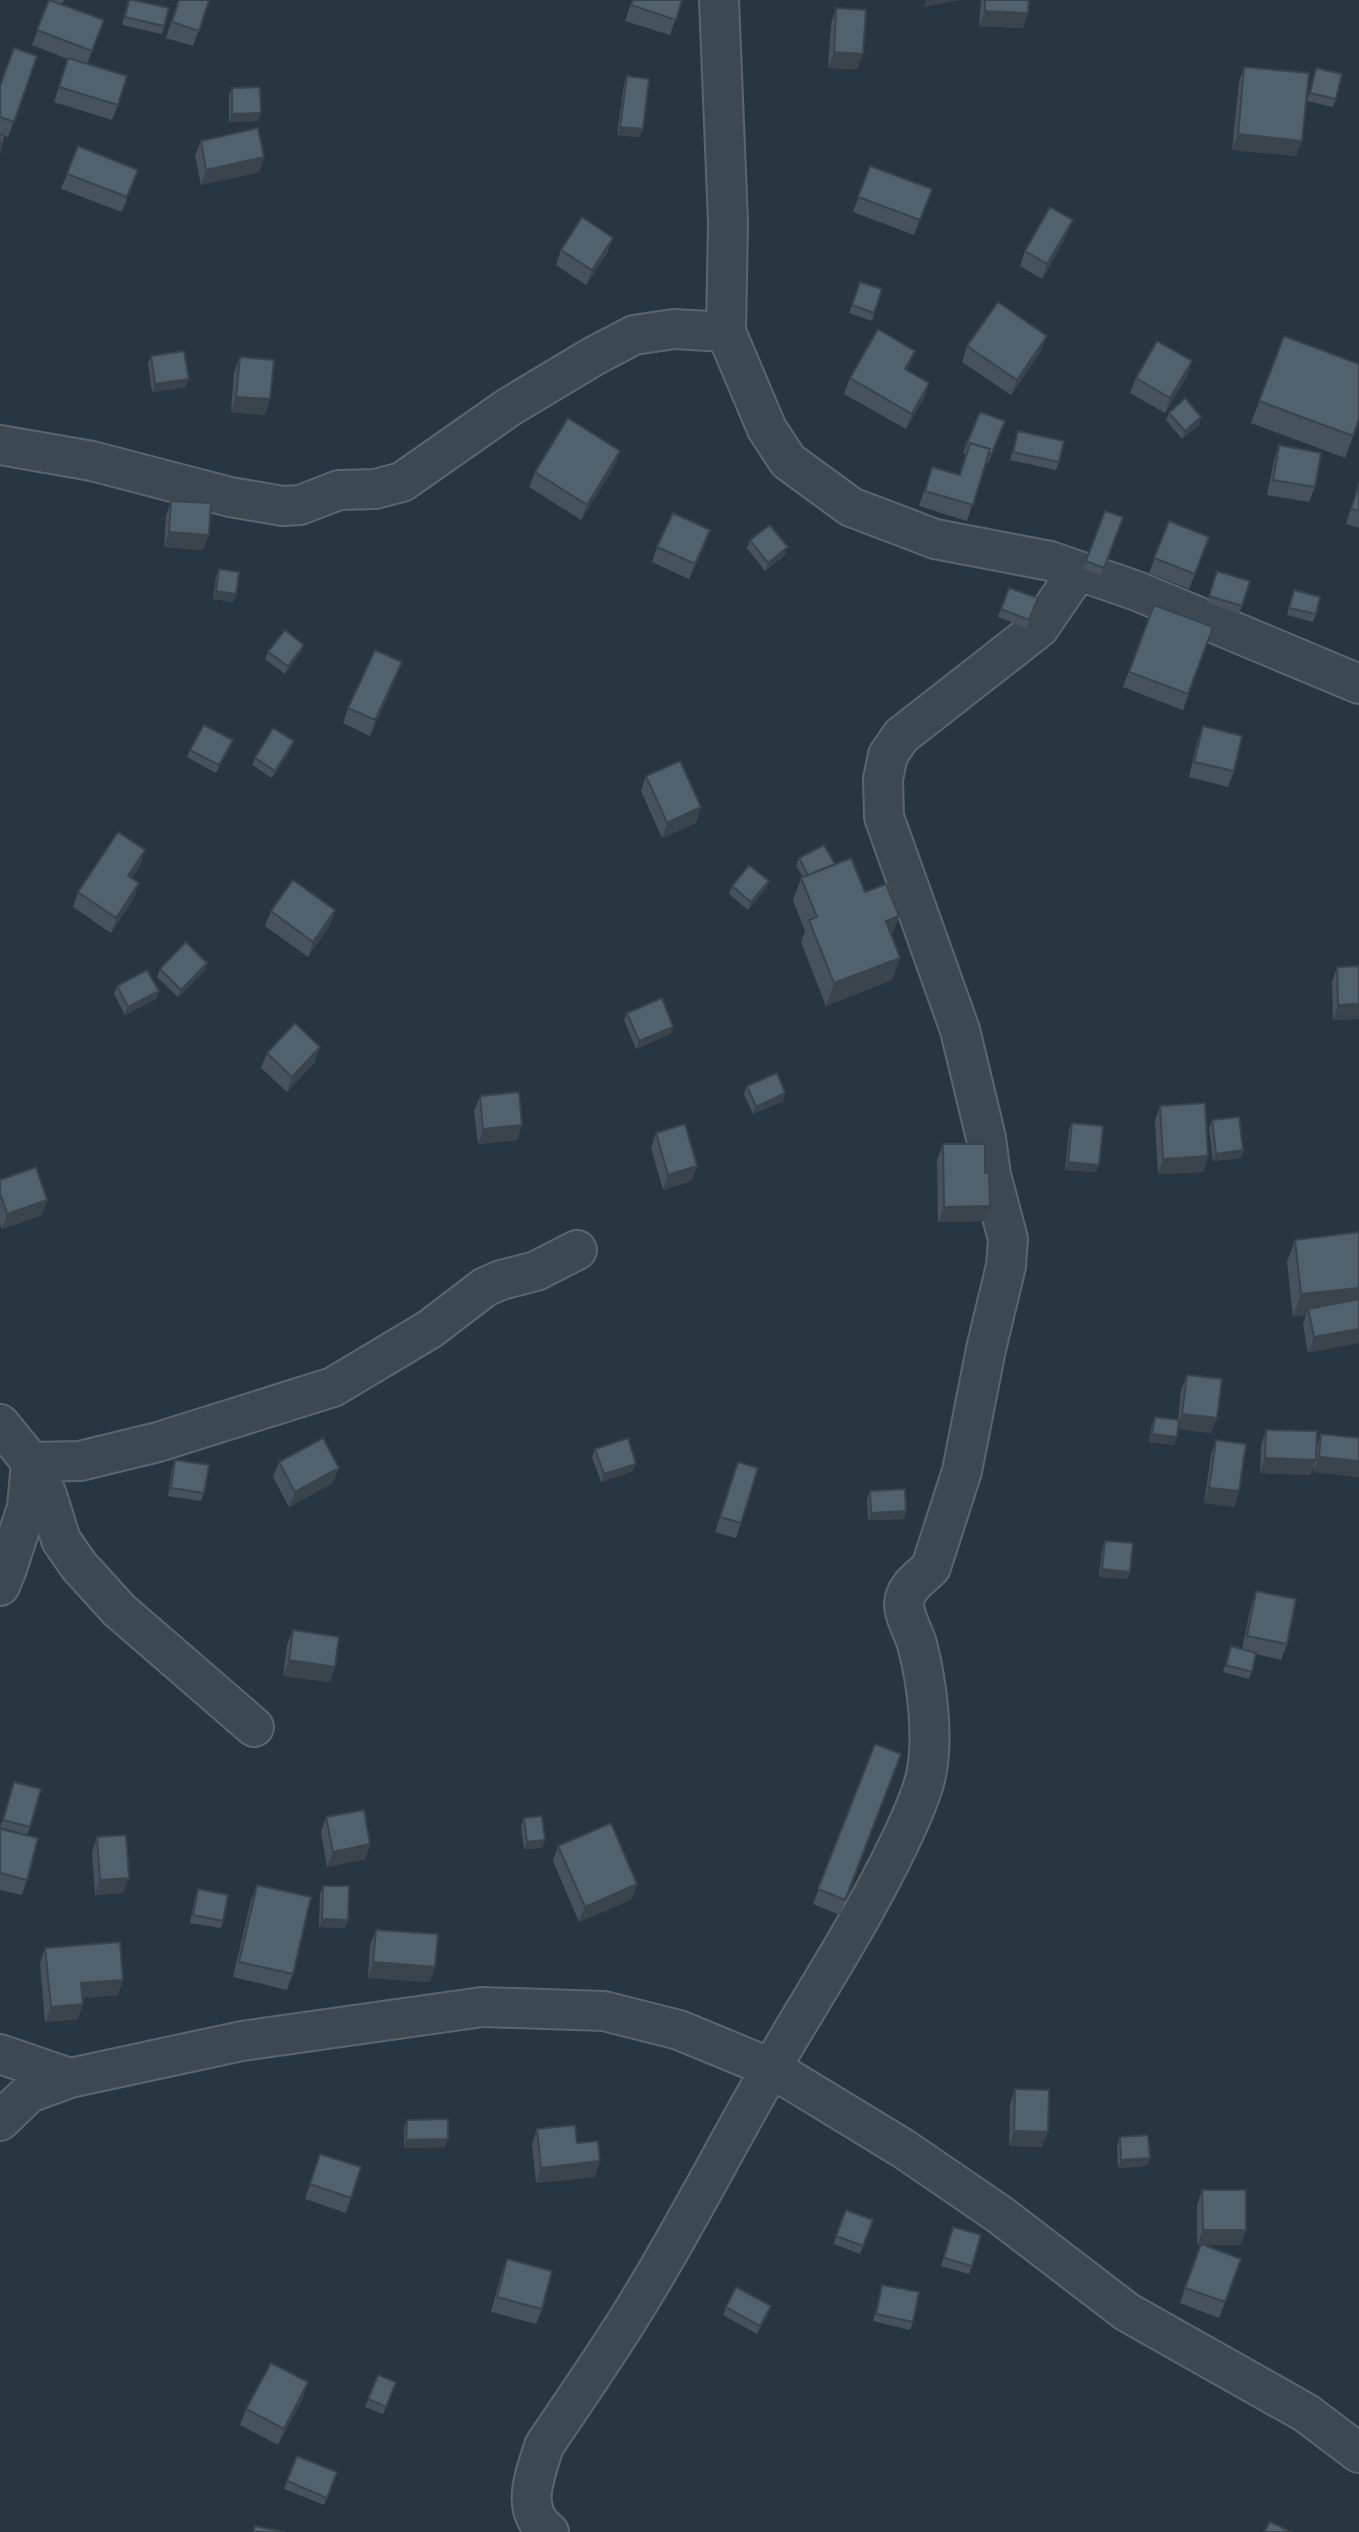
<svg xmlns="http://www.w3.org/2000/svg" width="1359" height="2532" font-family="'Fira Sans',sans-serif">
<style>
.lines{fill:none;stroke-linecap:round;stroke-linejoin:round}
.minor-casing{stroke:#5a666f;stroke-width:42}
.minor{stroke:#3c4852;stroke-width:38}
.wall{fill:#46535e}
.shaded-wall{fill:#39444c}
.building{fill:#51616d;stroke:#39444c;stroke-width:2}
</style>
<rect width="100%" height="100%" fill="#283642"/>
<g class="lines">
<defs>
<path id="minor" d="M719,0L728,222L726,332L767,429L788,461L851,507L935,539L1050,561L1137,591L1359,684
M0,445L92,461L230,497L283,506L300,505L339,490L375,489L402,482L509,407L594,356L634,335L674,329L726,332
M0,1424L31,1462L47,1495L61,1540L79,1566L119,1610L254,1727
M0,1586L7,1569L27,1507L31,1462L80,1461L158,1442L333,1387L430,1329L485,1287L501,1280L536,1271L577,1250
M0,2054L70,2078
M0,2121L29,2093L70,2078L242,2041L482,2007L604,2011L679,2030L771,2068L904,2149L999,2214L1127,2312L1306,2413L1359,2453
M549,2532C519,2511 535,2476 544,2446C576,2398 610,2350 640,2300C686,2225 726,2146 770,2070C818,1987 871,1908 910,1820C916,1806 923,1790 926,1775C934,1737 927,1682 917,1644C913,1631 904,1616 904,1604C905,1586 921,1578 931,1567L962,1471L986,1349L1006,1266L1008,1239L991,1175L986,1138L960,1030L884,817L883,779L888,755L901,736L1039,628L1078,571"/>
</defs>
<!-- minor casing -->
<use href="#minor" class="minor-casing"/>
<!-- minor -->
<use href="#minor" class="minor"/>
</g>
<!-- wall -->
<path class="wall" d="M49,0H64L62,4L104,20L87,64L118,105L112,120L54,102L68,59L32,45Z
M128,0L164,26L162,34L122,25Z
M178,0H209L193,46L166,38Z
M632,0H682L670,35L625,21Z
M981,0H1029L1023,28L979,26Z
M836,8L857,69L828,68L831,24Z
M37,56L8,137L0,134V86Z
M1244,67L1302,141L1296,156L1232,150L1239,82Z
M1316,68L1336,99L1333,107L1307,101Z
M627,76L640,137L617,135L624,84Z
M232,88L261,113L258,121L229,122V95Z
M201,141L264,157L259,172L201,185L195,156Z
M870,166L932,189L914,235L853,212Z
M138,170L122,212L61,189L67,174Z
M1067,235L1042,279L1020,266L1025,251Z
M613,238L607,253L586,285L556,265L561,250Z
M860,282L882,289L872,321L849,313Z
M1284,336L1359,420L1345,458L1251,423Z
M967,346L1041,351L1011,395L962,362Z
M915,351L907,370L929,383L924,398L906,429L844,394L850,378Z
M151,356L186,387L152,392L148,363Z
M240,357L265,415L231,412L234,372Z
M1192,361L1187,376L1165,413L1130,393L1136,378Z
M980,412L1005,421L988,463L986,462L967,521L919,506L932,467L959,475L966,454L963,453Z
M1169,413L1201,417L1199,425L1182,439L1166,420Z
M1018,431L1059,462L1056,470L1010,460Z
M1279,445L1315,487L1309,502L1267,495L1274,460Z
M620,451L614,467L581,520L529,487L535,472Z
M1359,481V528L1346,524Z
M171,501L203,550L164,547L166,516Z
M1105,511L1123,517L1101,576L1083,569Z
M1169,521L1209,537L1189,589L1149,573Z
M750,540L785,555L765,571L747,548Z
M705,545L689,579L652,562L657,547Z
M219,569L236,594L233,602L213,599L216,576Z
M1217,571L1250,581L1239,614L1207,603Z
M1009,588L1038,598L1027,628L998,617Z
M1294,590L1316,614L1313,622L1287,615Z
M1154,605L1213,627L1183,710L1123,687Z
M304,645L301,652L285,674L265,659L268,652Z
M402,662L396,678L370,736L343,723L348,708Z
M1203,726L1234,771L1228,787L1189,777L1197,742Z
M294,741L291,749L272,778L252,765L255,758Z
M230,748L216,773L187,757L190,750Z
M646,776L696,823L662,838L641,791Z
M799,858L835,864L865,892L899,916L891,936L900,958L892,980L826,1006L801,942L805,931L793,900L801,878L803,877L796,866Z
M140,866L132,878L134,898L111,933L73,907L78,892Z
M769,881L766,888L748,910L729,894L732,886Z
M335,910L330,925L308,957L265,926L271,911Z
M207,963L204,971L178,997L157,977L160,969Z
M1359,966V1019L1333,1020L1332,982L1337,967Z
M117,986L159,991L156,999L125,1015L114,994Z
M627,1013L673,1027L670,1034L636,1049L624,1020Z
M267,1053L315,1062L287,1092L261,1068Z
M747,1086L783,1101L753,1114L744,1094Z
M480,1096L522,1125L517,1140L478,1144L474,1111Z
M1160,1106L1208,1156L1203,1172L1158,1174L1155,1121Z
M1212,1120L1243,1150L1241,1158L1213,1161L1209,1128Z
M1072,1123L1096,1172L1065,1170L1069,1130Z
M656,1133L697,1166L691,1181L663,1190L651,1148Z
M943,1144L985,1173L990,1206L984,1221L938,1222L937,1160Z
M0,1180L47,1200L42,1215L2,1229L0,1224Z
M1359,1232L1308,1353L1303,1324L1306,1315L1293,1317L1287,1262L1295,1240Z
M1187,1375L1211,1433L1178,1429L1174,1445L1149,1442L1152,1424L1155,1417L1178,1420L1181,1390Z
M1266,1430L1317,1446L1321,1434L1359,1438V1477L1313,1472L1314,1466L1310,1475L1260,1473L1261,1445Z
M1216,1440L1239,1491L1234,1507L1204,1503L1211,1455Z
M595,1449L633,1471L601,1482L592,1457Z
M175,1460L204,1493L201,1501L168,1496L172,1468Z
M279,1462L333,1483L289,1507L273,1477Z
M738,1462L741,1523L736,1538L715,1532Z
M870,1491L904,1519L868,1520L867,1499Z
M1105,1541L1130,1572L1127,1579L1099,1577L1102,1549Z
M1256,1591L1287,1644L1281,1660L1256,1654L1249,1679L1223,1672L1231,1646L1242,1649L1251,1606Z
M293,1630L335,1667L330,1682L283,1676L287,1645Z
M875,1744L901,1754L840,1915L813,1904Z
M14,1782L30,1827L27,1835L0,1827Z
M326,1817L370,1844L365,1859L327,1867L321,1832Z
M524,1818L542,1848L524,1849L521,1826Z
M0,1829L27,1880L22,1895L0,1890Z
M97,1837L123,1893L95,1895L92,1852Z
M558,1846L637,1884L632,1899L579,1922L553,1861Z
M257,1885L293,1974L287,1990L233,1977L251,1900Z
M323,1886L348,1920L345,1928L319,1927L320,1894Z
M198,1889L223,1921L221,1928L190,1923L195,1897Z
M376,1930L430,1982L368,1978L370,1945Z
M45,1948L123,1980L118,1995L83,1998V2004L78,2019L45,2022L40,1963Z
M1015,2089L1042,2147L1009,2146L1010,2104Z
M407,2120L445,2147L404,2148V2127Z
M537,2129L577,2143L595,2177L536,2183L532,2144Z
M1120,2137L1147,2166L1118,2168L1117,2145Z
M320,2154L351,2198L346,2213L305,2199Z
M1202,2190L1246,2230L1240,2245H1203L1241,2259L1219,2318L1180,2303L1200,2245H1197V2205Z
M873,2220L860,2254L834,2244L836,2236Z
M953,2227L972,2266L969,2274L941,2266Z
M507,2259L542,2309L536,2324L491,2312L501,2275Z
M882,2285L913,2322L910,2330L873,2321Z
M726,2307L768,2314L757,2334L723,2315Z
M378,2375L396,2382L383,2414L365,2407Z
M303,2398L278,2445L240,2425L246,2409Z
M297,2456L337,2472L324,2505L284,2489Z"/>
<!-- shaded-wall -->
<path class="shaded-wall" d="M926,0H961L923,7Z
M985,11L1028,13L1023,28L979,26Z
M834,52L863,54L857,69L828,68Z
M261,113L258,121L229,122L232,114Z
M620,127L643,129L640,137L617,135Z
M1238,134L1302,141L1296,156L1232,150Z
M264,157L259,172L201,185L206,170Z
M1073,220L1067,235L1042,279L1047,264Z
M613,238L607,253L586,285L592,270Z
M1047,336L1041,351L1011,395L1017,380Z
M915,351L909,366L899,384L905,369Z
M1192,361L1187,376L1165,413L1170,398Z
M189,379L186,387L152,392L155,384Z
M929,383L924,398L906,429L912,414Z
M236,397L270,399L265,415L231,412Z
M1201,417L1199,425L1182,439L1185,431Z
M620,451L614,467L581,520L587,505Z
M710,530L705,545L689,579L695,564Z
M169,532L209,535L203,550L164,547Z
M788,547L785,555L765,571L768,563Z
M216,591L236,594L233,602L213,599Z
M304,645L301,652L285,674L288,666Z
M402,662L396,678L370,736L375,720Z
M233,740L230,748L216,773L219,765Z
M294,741L291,749L272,778L275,771Z
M701,807L696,823L662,838L667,823Z
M145,850L140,866L123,891L128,876Z
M769,881L766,888L748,910L751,902Z
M139,883L134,898L111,933L116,918Z
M335,910L330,925L308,957L313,942Z
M899,916L891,938L886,921Z
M900,958L892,980L826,1006L834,983Z
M207,963L204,971L178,997L181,990Z
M159,991L156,999L125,1015L128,1007Z
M1359,1004V1019L1333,1020L1338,1005Z
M673,1027L670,1034L636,1049L639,1041Z
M320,1047L315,1062L287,1092L292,1077Z
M785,1093L783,1101L753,1114L756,1107Z
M522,1125L517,1140L478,1144L483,1129Z
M1243,1150L1241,1158L1213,1161L1216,1154Z
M1208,1156L1203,1172L1158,1174L1163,1159Z
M1068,1162L1099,1165L1096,1172L1065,1170Z
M697,1166L691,1181L663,1190L668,1175Z
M47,1200L42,1215L2,1229L7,1214Z
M990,1206L984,1221L938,1222L944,1207Z
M1359,1288V1309H1308L1306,1315L1293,1317L1301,1294Z
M1359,1329V1343L1308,1353L1314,1337Z
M1182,1414L1217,1418L1211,1433L1177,1429Z
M1152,1434L1177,1437L1174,1445L1149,1442Z
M1319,1457L1359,1461V1477L1313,1472Z
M1265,1458L1316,1460L1310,1475L1260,1473Z
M636,1464L633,1471L601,1482L604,1474Z
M339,1468L333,1483L289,1507L295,1492Z
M1209,1488L1239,1491L1234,1507L1204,1503Z
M906,1511L904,1519L868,1520L871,1513Z
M1102,1569L1130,1572L1127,1579L1099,1577Z
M289,1660L335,1667L330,1682L283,1676Z
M545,1840L542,1848L524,1849L527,1842Z
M370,1844L365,1859L327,1867L333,1852Z
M129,1878L123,1893L95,1895L100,1880Z
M637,1884L632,1899L579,1922L585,1907Z
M322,1919L348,1920L345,1928L319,1927Z
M373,1962L435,1967L430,1982L368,1978Z
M123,1980L118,1995L76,1999L81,1983Z
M83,2004L78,2019L45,2022L51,2007Z
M1014,2131L1048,2132L1042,2147L1009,2146Z
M448,2139L445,2147L404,2148L406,2140Z
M1150,2158L1147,2166L1118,2168L1121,2160Z
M600,2161L595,2177L536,2183L541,2168Z
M1203,2230H1246L1240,2245H1197Z
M771,2306L768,2314L757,2334L760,2326Z
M308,2382L303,2398L278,2445L284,2429Z"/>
<!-- building -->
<path class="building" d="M49,0L104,20L92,51L37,30Z
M129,0H133L169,8L164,26L125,17Z
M179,0H209L199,31L172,22Z
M633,0H682L676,20L631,5Z
M985,0H1029L1028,13L985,11Z
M836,8L866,10L863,54L834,52Z
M14,48L37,56L14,122L0,117V86Z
M68,58L127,76L118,105L59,87Z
M1244,67L1309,73L1302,141L1238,134Z
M1316,68L1342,74L1336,99L1310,93Z
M627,76L649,79L643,129L620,127Z
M260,87L261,113L232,114V88Z
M258,128L264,157L206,170L201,141Z
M0,134L4,135L0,153Z
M78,146L138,170L127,197L67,174Z
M870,166L932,189L920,220L858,197Z
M1050,207L1073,220L1047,264L1025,251Z
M582,217L613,238L592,270L561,250Z
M860,282L882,289L874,313L852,305Z
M998,302L1047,336L1017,380L967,346Z
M878,329L915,351L905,369L929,383L912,414L850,378Z
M1284,336L1359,364V419L1353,436L1259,401Z
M1157,341L1192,361L1170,398L1136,378Z
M184,351L189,379L155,384L151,356Z
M240,357L274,360L270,399L236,397Z
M1185,398L1201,417L1185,431L1169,413Z
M980,412L1005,421L991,455L988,454L990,449L970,443L969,447L966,445Z
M568,418L620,451L587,505L535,472Z
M1018,431L1064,441L1059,462L1013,452Z
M970,443L990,449L973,505L925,491L932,467L960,475Z
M1279,445L1321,453L1315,487L1273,480Z
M1359,484V511L1351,509Z
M171,501L211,503L209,535L169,532Z
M1105,511L1123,517L1104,568L1086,561Z
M673,513L710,530L695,564L657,547Z
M1169,521L1209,537L1195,574L1154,558Z
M770,525L788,547L768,563L750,540Z
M219,569L239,572L236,594L216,591Z
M1217,571L1250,581L1242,606L1209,596Z
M1009,588L1038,598L1029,620L1001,609Z
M1294,590L1320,597L1316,614L1289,608Z
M1154,605L1213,627L1188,694L1129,672Z
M285,630L304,645L288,666L268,652Z
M375,650L402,662L375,720L348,708Z
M204,725L233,740L219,765L190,750Z
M1203,726L1242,736L1234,771L1194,762Z
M273,728L294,741L275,771L255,758Z
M680,761L701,807L667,823L646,776Z
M118,832L145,850L128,876L139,883L116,918L78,892Z
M824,845L835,864L808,875L799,858Z
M851,858L865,892L886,884L899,916L886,921L900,958L834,983L809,920L817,917L801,878Z
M749,865L769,881L751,902L732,886Z
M293,880L335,910L313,942L271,911Z
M186,942L207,963L181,990L160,969Z
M1359,966V1004L1338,1005L1337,967Z
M147,970L159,991L128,1007L117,986Z
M662,998L673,1027L639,1041L627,1013Z
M295,1023L320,1047L292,1077L267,1053Z
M777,1073L785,1093L756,1107L747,1086Z
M519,1092L522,1125L483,1129L480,1096Z
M1205,1103L1208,1156L1163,1159L1160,1106Z
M1239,1117L1243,1150L1216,1154L1212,1120Z
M1072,1123L1103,1126L1099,1165L1068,1162Z
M685,1124L697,1166L668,1175L656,1133Z
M943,1144H985V1173H989L990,1206L944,1207Z
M36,1167L47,1200L7,1214L0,1193V1180Z
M1359,1232V1288L1301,1294L1295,1240Z
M1359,1299V1329L1314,1337L1308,1309Z
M1187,1375L1222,1379L1217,1418L1182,1414Z
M1155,1417L1179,1420L1177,1437L1152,1434Z
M1266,1430L1317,1431L1316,1460L1265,1458Z
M1321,1434L1359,1438V1461L1319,1457Z
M323,1438L339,1468L295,1492L279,1462Z
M628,1438L636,1464L604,1474L595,1449Z
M1216,1440L1246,1444L1239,1491L1209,1488Z
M175,1460L209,1465L204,1493L171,1488Z
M738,1462L758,1468L741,1523L720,1517Z
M905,1489L906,1511L871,1513L870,1491Z
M1105,1541L1133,1543L1130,1572L1102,1569Z
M1256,1591L1296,1599L1287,1644L1247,1636Z
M293,1630L339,1637L335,1667L289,1660Z
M1231,1646L1256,1653L1252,1672L1226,1665Z
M875,1744L901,1754L845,1900L818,1889Z
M14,1782L41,1789L30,1827L3,1820Z
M364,1810L370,1844L333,1852L326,1817Z
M542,1816L545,1840L527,1842L524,1818Z
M611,1823L637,1884L585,1907L558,1846Z
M0,1829L38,1838L27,1880L0,1873Z
M126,1835L129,1878L100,1880L97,1837Z
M257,1885L311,1897L293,1974L239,1962Z
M323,1886H349L348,1920L322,1919Z
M198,1889L228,1895L223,1921L193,1915Z
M376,1930L438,1934L435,1967L373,1962Z
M120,1942L123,1980L81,1983L83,2004L51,2007L45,1948Z
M1015,2089L1049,2090L1048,2132L1014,2131Z
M448,2119V2139L406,2140L407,2120Z
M575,2125L577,2143L598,2141L600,2161L541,2168L537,2129Z
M1148,2135L1150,2158L1121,2160L1120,2137Z
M320,2154L361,2167L351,2198L310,2184Z
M1202,2190H1246V2230H1203Z
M846,2210L873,2220L863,2246L836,2236Z
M953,2227L981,2235L972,2266L944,2258Z
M1201,2244L1241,2259L1225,2302L1185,2288Z
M507,2259L552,2271L542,2309L497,2297Z
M882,2285L919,2292L913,2322L876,2314Z
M736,2287L771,2306L760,2326L726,2307Z
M271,2363L308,2382L284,2429L246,2409Z
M378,2375L396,2382L386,2407L368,2399Z
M297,2456L337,2472L327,2498L287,2481Z
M1270,2522L1291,2532H1264Z
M255,2526L285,2532H253Z"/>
</svg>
